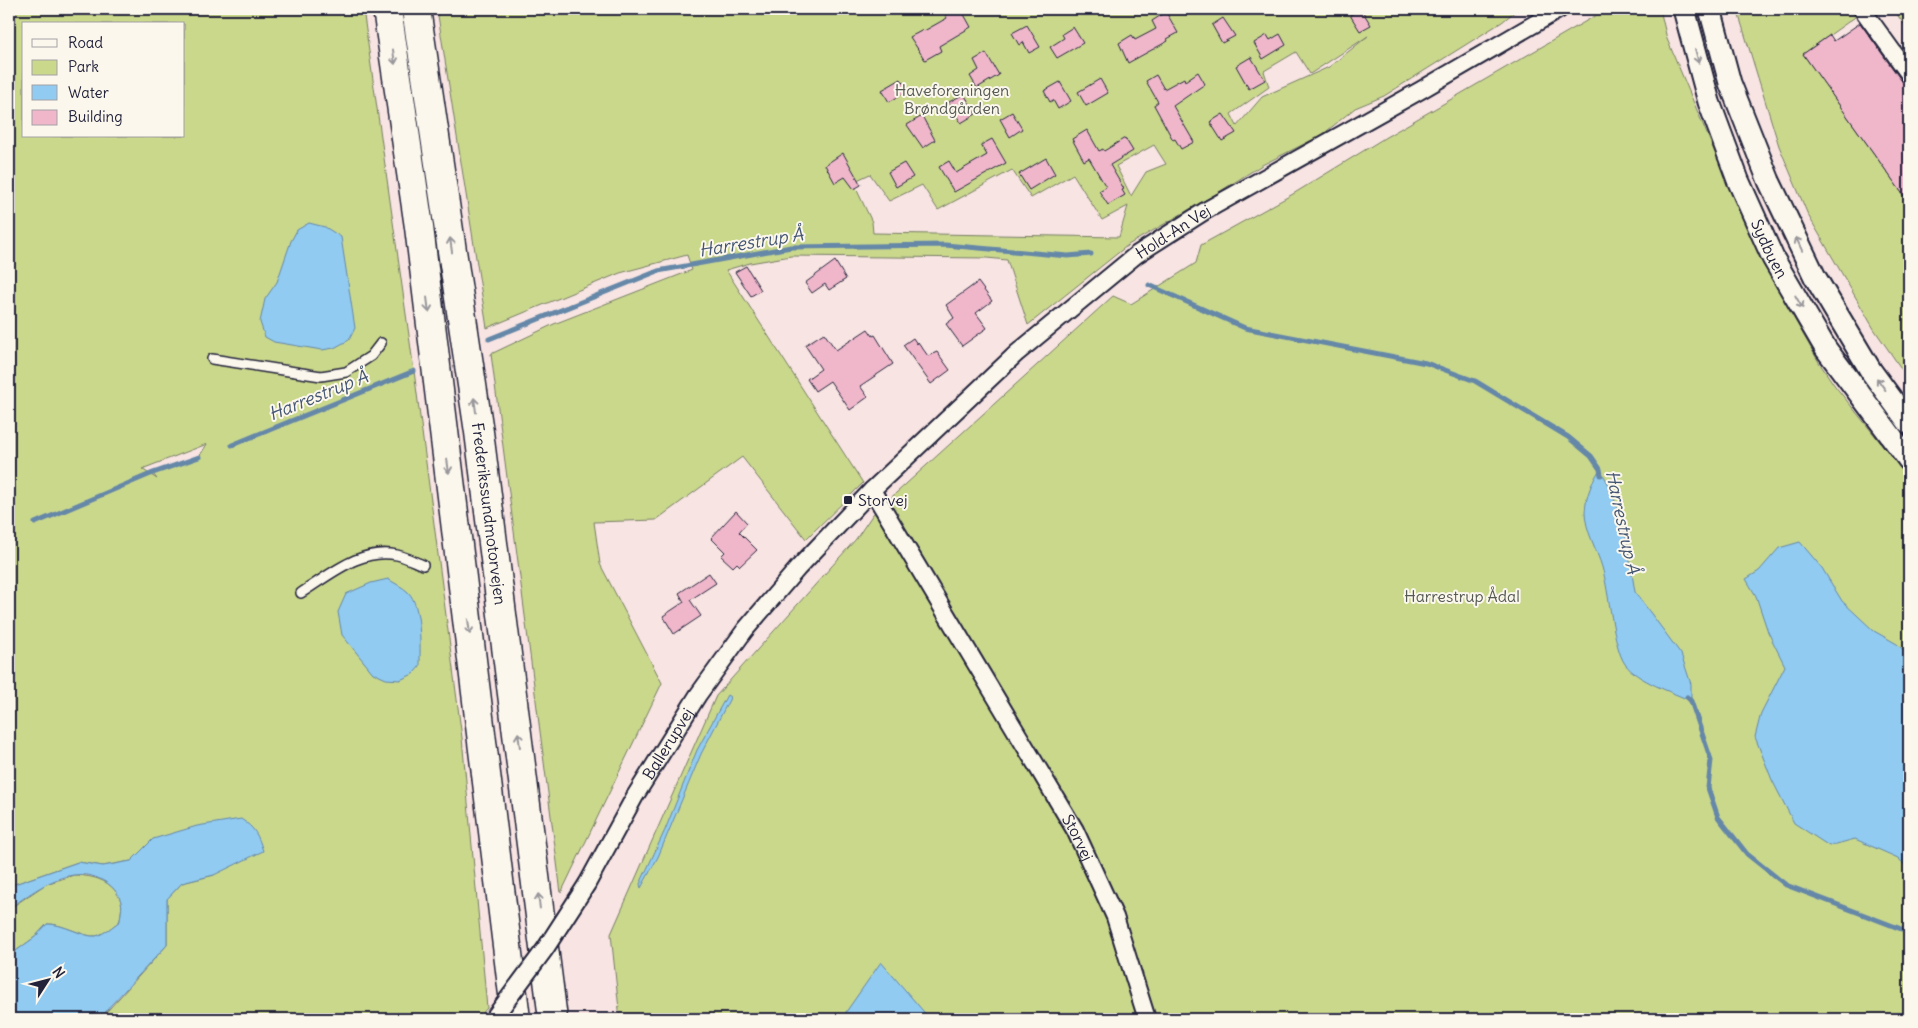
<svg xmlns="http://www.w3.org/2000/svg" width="1918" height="1028" font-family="Delius,sans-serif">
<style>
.green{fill:#cad88c;stroke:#767d64;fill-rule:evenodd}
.water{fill:#91cbf1;stroke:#6587a8}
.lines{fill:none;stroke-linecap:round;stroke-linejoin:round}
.stream{stroke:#6587a8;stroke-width:5}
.building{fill:#f0b7cb;stroke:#22223b}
.service-casing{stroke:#22223b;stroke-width:12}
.minor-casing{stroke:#22223b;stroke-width:20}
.tertiary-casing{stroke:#22223b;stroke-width:25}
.motorway-casing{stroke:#22223b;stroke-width:31}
.service{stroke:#fbf7ec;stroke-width:9}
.minor{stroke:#fbf7ec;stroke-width:16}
.tertiary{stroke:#fbf7ec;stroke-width:21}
.motorway{stroke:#fbf7ec;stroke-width:28}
.minor-bridge-casing{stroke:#22223b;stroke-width:20;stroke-linecap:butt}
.minor-bridge{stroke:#fbf7ec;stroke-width:16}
.oneway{stroke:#99979c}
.poi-dot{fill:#22223b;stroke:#fbf7ec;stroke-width:2}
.labels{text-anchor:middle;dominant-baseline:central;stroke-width:4;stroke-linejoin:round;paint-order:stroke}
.park-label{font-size:16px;fill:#545953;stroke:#fbf7ec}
.street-label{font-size:16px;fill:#22223b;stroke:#fbf7ec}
.poi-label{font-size:16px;fill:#22223b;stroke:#fbf7ec;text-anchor:start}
.water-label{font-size:18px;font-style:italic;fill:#435572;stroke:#fbf7ec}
</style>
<rect width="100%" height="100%" fill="#f8e4e2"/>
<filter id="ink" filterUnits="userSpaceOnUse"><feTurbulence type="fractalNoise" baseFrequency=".02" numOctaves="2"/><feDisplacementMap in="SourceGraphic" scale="10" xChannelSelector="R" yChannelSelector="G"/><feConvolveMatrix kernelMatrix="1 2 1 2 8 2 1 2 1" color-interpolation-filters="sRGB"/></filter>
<g filter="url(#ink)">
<!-- green -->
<path class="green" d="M9,9H363L414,371L462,738L487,1008L477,1019H100L167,945V899L182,883L214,875L153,839L131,861L103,866L78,862L9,886ZM24,24H184V136H24ZM207,444L199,457L153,474L157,479L142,469Z
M437,9L1404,10L1518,9L1502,22L1384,96L1355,108L1322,135L1262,165L1211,197L1128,245L1028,325L1007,260L987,258L791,256L750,263L726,270L863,483L806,539L742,457L656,520L594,522L600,564L662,683L561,893L491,354L554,324L692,270L687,255L620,273L487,328ZM1368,36L1329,67L1262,97L1237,126L1231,114L1269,87L1264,71L1296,52L1310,74ZM1154,145L1166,164L1146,172L1131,196L1116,166ZM1012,170L1031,198L1073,174L1102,220L1128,206L1119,237L873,233L872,222L853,182L870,174L889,201L922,185L938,210Z
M1607,9H1660L1667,39L1723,172L1780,294L1820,364L1835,386L1909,478V1019H620L611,934L716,696L856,539L873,514L1113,296L1131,304L1196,263L1201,245L1293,194L1386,137Z
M1737,9H1853L1858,15L1803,54L1909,203V380L1874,329L1808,215L1779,146Z
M1893,9H1909V31Z
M74,875C94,876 113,880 121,901C123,907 120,915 120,921C113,926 105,934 96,936C85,938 62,923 47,924L35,937L9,956V909L46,884Z"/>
<!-- water -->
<path class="water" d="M309,223L325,227L341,237L355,328L349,340L334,348L322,350L274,342L265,337L260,322L265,299L277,282L291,241L297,230Z
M1600,469L1608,483L1624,525L1635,592L1681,654L1691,684V701C1672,692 1637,681 1625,664C1613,647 1609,590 1602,567C1597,550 1585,530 1585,512C1586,495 1592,482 1600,469Z
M1800,542L1822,568L1842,601L1874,631L1897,644L1909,655V870L1898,858L1855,839L1829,846L1794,823L1772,780L1755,737L1761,713L1785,666L1768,632L1756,596L1746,579L1759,571L1779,548Z
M388,579C394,583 403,587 408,592C422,606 420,647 420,666L413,674L400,680L386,679L373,673L342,635L338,612L346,594L371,583Z
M727,695L730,697L729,700L701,754L658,857L641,888L640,884L665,830L697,750Z
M241,819C255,828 258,835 263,851L214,875L182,883L167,899V945L111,1005L100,1019H9V956L35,937L47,924C62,923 85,938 96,936C104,934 113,926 120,921C120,916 123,907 121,902C116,883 92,872 74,875C52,877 26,896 9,909V886L78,862L103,866L131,861L153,839L197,826Z
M881,962L930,1019H841Z"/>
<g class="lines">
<!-- stream -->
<path class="stream" d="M1149,285L1245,328L1426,363L1475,381L1568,437L1591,456L1600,469L1601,475
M489,339L658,271L791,247L945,245L1068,256L1091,254
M232,445L414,371
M35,523L153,473L199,457
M1687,697L1691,701L1711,760L1708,788L1718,817L1747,854L1786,885L1909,932"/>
</g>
<!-- building -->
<path class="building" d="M942,9H961L971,27L939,46L941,51L925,60L910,37L923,30L924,31L947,18Z
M1361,9L1371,25L1360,31L1350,15Z
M1166,12L1178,33L1167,39L1168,41L1128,63L1119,43L1132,35L1135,40L1156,29L1152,21Z
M1223,18L1235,36L1222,43L1212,25Z
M1860,23L1909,91V203L1803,54L1830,35L1834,41Z
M1027,25L1040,47L1029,53L1023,42L1019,45L1012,33Z
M1073,27L1083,43L1057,58L1050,47L1064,38L1062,34Z
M1280,34L1286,45L1263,59L1254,43L1267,35L1270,40Z
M986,53L999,75L977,88L970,76L979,70L974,60Z
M1251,57L1265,80L1249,89L1236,66Z
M1198,72L1205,84L1173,106L1194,142L1181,149L1175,139L1173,140L1154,105L1158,102L1146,81L1156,75L1164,89L1184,78L1185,81Z
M901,79L908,91L889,102L882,90Z
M1100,79L1108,93L1086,106L1078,92Z
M1060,82L1071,101L1058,109L1053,100L1050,102L1044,91Z
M964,94L976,114L961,123L949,102Z
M1012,112L1022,129L1010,137L1000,119Z
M1223,114L1236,133L1222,141L1210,122Z
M922,116L935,140L923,148L907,125Z
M1087,130L1099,151L1103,149L1104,151L1125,138L1133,151L1110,165L1124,189L1122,190L1125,195L1108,205L1099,191L1106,187L1089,158L1084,161L1072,139Z
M992,139L1006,163L954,192L939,167L949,161L956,173L987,155L981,145Z
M843,153L861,185L854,189L845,177L835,183L825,165Z
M1046,158L1055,174L1029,190L1019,174Z
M904,163L913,177L896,187L888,172Z
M835,261L846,279L829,290L825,284L812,293L805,283Z
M746,266L761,290L751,296L735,272Z
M978,282L992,301L976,313L987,328L962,346L946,324L954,318L946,305Z
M868,329L873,336L875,335L893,364L860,386L868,397L850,410L830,381L815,391L807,379L821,369L805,345L824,333L836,350Z
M913,338L917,344L918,342L928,356L937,352L950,370L931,384L903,345Z
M736,511L747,523L739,532L757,550L740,566L737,563L733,567L721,556L725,552L711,538Z
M709,573L716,583L690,600L701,616L674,634L663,616L684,602L679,593Z"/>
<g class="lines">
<defs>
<path id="service" d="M212,359L321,376L346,372L371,356L381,343
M301,593C330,575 361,547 397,555C406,557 415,562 423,565"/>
<g id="minor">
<path d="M1862,9L1909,74"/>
<path id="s1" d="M872,490L1075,830L1115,917L1147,1019"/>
<path id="s2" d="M587,884L635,796L698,695L745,630L798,568L872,490L1017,353L1136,255L1205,211L1421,90L1560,9"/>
</g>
<g id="tertiary">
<path id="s3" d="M1684,9L1709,102L1738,180L1773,258L1826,349L1909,460"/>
<path d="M1710,9L1730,83L1769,181L1815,277L1871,371L1909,423"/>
</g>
<g id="motorway">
<path d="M387,9L419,227L516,1019"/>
<path id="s4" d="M416,9L479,432L553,1019"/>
</g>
</defs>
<!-- service casing -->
<use href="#service" class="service-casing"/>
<!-- minor casing -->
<use href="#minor" class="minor-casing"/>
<!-- tertiary casing -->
<use href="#tertiary" class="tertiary-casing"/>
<!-- motorway casing -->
<use href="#motorway" class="motorway-casing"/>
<!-- service -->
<use href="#service" class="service"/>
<!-- minor -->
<use href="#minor" class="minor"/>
<!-- tertiary -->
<use href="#tertiary" class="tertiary"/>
<!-- motorway -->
<use href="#motorway" class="motorway"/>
<defs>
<path id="minor-bridge" d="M493,1019L545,949L587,884"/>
</defs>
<!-- minor-bridge casing -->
<use href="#minor-bridge" class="minor-bridge-casing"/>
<!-- minor-bridge -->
<use href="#minor-bridge" class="minor-bridge"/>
</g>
<!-- one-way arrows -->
<defs><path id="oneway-shaft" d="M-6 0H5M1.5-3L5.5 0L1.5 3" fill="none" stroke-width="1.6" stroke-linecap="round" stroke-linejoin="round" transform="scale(1.25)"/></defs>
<g class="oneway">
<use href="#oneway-shaft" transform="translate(1697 56) rotate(75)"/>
<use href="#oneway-shaft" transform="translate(394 57) rotate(82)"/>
<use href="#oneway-shaft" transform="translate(1799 244) rotate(-115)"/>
<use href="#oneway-shaft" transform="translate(451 245) rotate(-98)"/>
<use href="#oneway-shaft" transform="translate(1799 302) rotate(60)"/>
<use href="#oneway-shaft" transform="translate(428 305) rotate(83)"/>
<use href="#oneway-shaft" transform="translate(1881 384) rotate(-126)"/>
<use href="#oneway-shaft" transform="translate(475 405) rotate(-98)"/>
<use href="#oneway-shaft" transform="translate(448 466) rotate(83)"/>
<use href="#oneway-shaft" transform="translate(469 627) rotate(83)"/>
<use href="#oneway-shaft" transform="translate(519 740) rotate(-97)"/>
<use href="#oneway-shaft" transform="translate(539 901) rotate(-97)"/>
</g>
</g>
<!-- markers -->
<rect class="poi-dot" x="843" y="495" width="10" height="10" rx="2.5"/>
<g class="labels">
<!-- park labels -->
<g class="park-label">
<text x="952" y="90">Haveforeningen<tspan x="952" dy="18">Brøndgården</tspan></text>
<text x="1462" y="596">Harrestrup Ådal</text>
</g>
<!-- street labels -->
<g class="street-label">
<text stroke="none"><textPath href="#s2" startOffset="886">Hold-An Vej</textPath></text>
<text stroke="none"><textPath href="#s3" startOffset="255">Sydbuen</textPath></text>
<text stroke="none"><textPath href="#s4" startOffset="510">Frederikssundmotorvejen</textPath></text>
<text stroke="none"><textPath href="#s2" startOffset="162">Ballerupvej</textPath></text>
<text stroke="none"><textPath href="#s1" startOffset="404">Storvej</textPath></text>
</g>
<!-- poi labels -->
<g class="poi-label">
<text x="858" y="500">Storvej</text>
</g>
<!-- water labels -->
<g class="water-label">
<text transform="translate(751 242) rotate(-9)">Harrestrup Å</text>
<text transform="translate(318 395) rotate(-22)">Harrestrup Å</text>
<text transform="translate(1623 522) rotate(78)">Harrestrup Å</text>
</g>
</g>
<!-- margin -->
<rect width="1918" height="1028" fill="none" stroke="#fbf7ec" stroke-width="30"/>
<rect x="15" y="15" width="1888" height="998" fill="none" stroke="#22223b" stroke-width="2" filter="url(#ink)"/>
<!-- legend -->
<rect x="22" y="22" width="162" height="115" fill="#fbf7ec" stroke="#a4a2a5"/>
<rect x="32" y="39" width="25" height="8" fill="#fbf7ec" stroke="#a4a2a5"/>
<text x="68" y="48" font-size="15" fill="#22223b">Road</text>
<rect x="32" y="60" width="25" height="15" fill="#cad88c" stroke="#a4a2a5"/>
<text x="68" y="72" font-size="15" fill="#22223b">Park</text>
<rect x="32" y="85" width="25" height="15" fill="#91cbf1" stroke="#a4a2a5"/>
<text x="68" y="98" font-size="15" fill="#22223b">Water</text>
<rect x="32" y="110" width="25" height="15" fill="#f0b7cb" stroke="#a4a2a5"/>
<text x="68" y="122" font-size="15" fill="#22223b">Building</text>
<!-- north arrow -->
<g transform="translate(48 980) rotate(54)" stroke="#fbf7ec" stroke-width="4" paint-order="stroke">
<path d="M0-4L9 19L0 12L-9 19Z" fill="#22223b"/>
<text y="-8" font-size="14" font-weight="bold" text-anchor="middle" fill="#22223b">N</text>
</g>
</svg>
